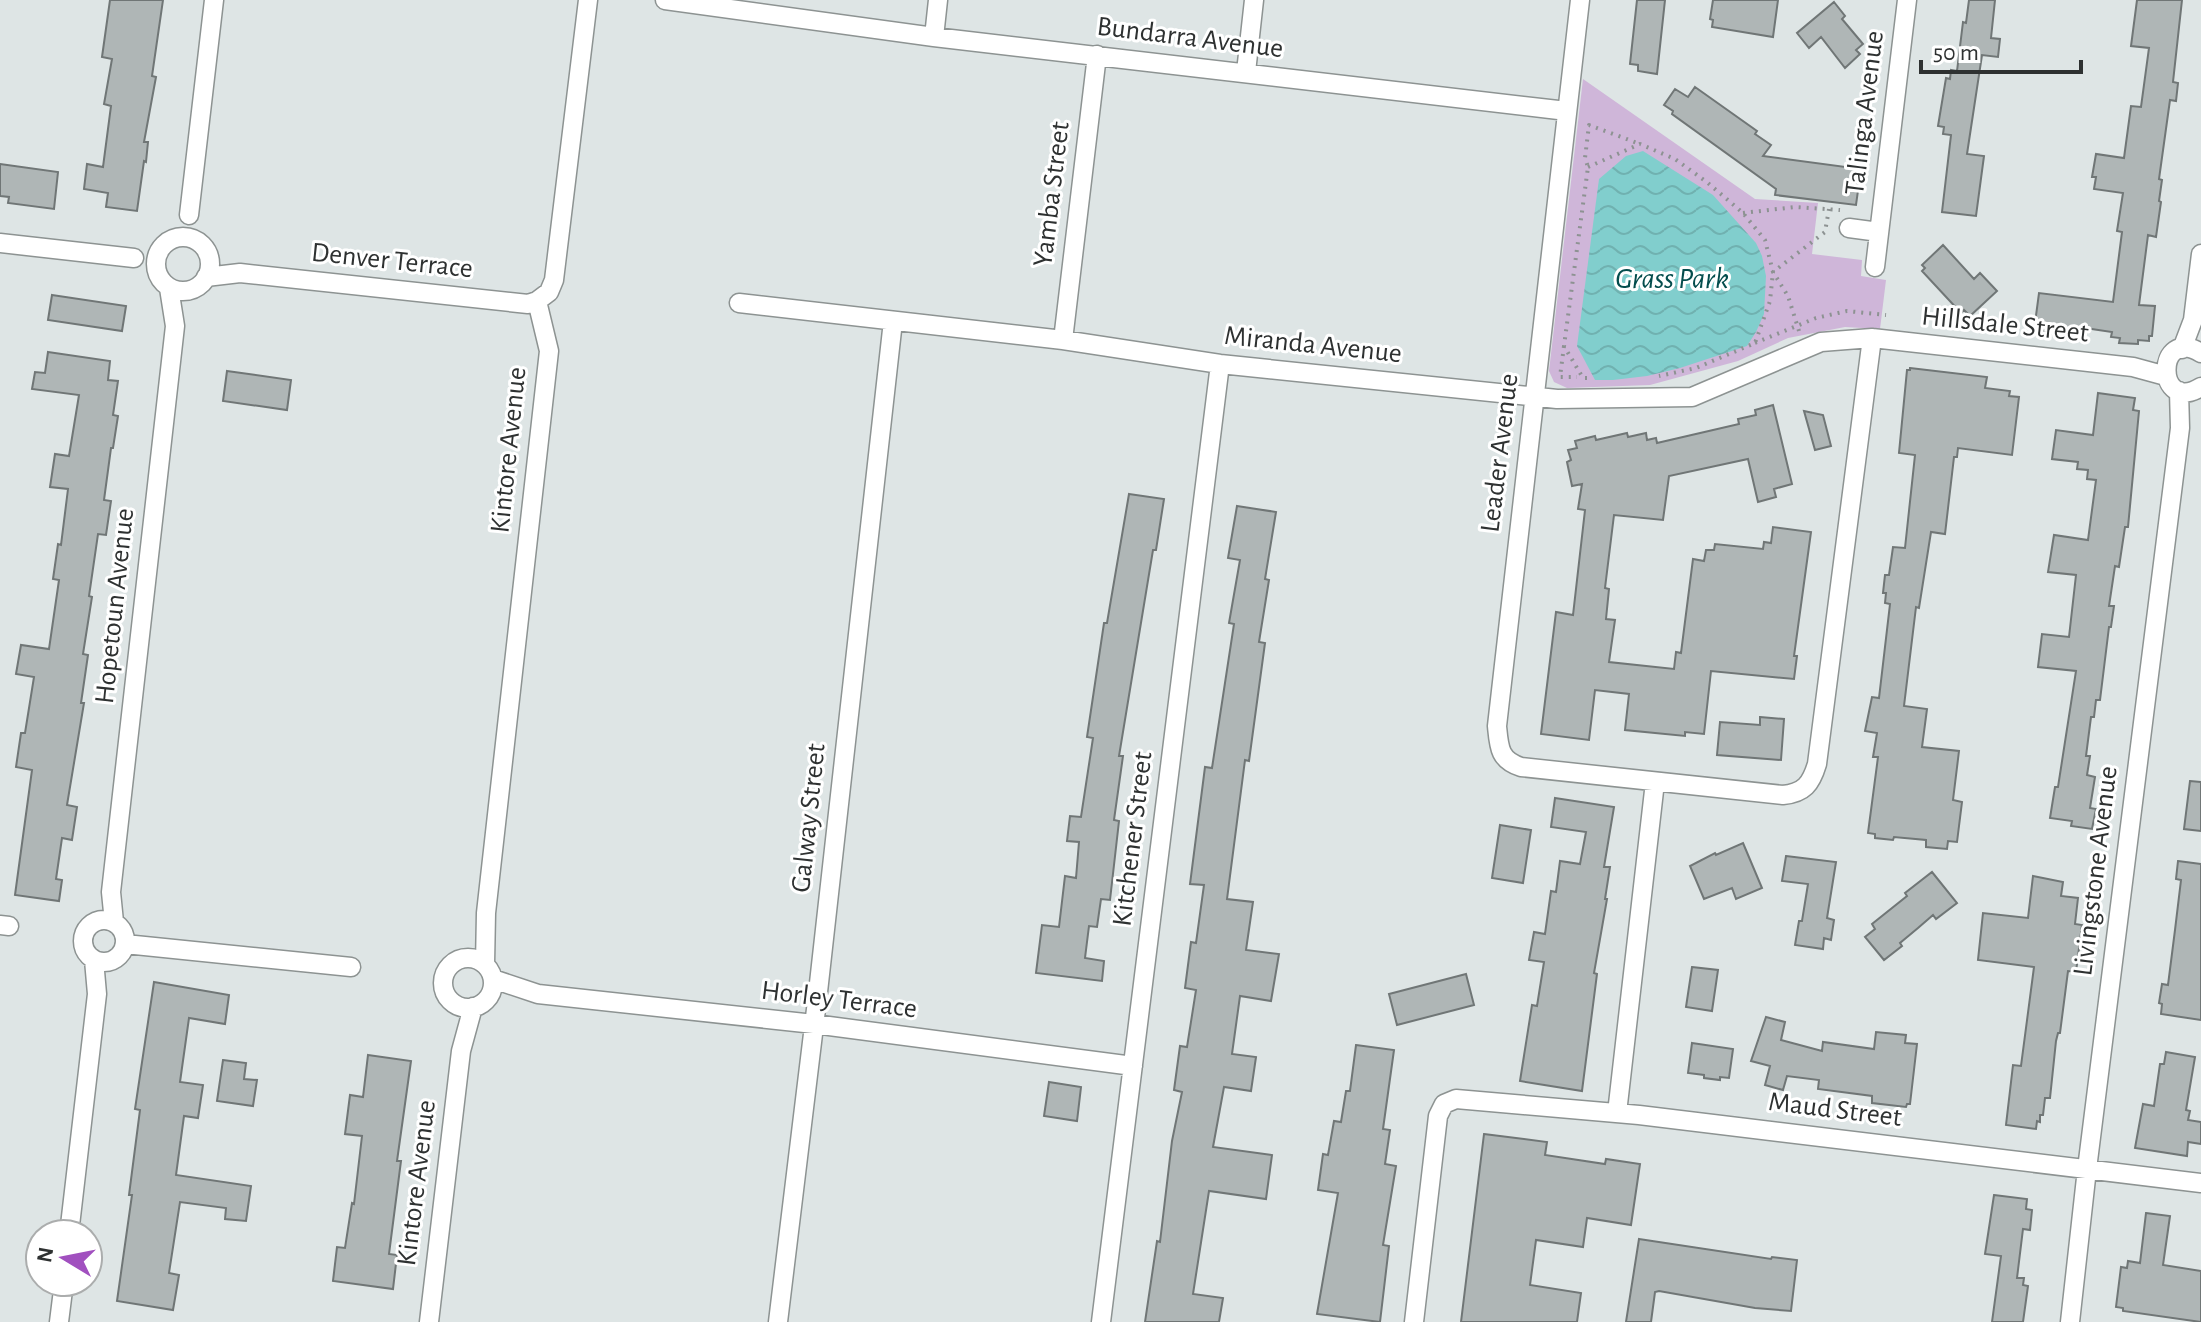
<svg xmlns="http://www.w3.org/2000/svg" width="2201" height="1322" font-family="'Alegreya Sans',sans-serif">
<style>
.green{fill:#cfb6d9}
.water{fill:url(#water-waves)}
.building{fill:#afb6b6;stroke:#707676;stroke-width:2}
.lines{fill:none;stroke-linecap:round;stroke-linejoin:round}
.minor-casing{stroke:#8d9392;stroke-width:21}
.path{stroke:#8d9292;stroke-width:4;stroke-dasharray:2 6;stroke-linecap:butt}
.minor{stroke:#fff;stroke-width:18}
.labels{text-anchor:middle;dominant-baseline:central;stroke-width:6;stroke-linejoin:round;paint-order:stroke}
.street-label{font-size:28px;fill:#2e3131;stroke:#fff}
.water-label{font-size:30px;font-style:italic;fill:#044d4d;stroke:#fff}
</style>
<defs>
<pattern id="water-waves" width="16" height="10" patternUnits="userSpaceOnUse" patternTransform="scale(2)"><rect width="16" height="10" fill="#81cecd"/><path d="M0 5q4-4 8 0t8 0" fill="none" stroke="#70b1b0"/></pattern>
</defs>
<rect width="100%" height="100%" fill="#dee5e5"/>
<!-- green -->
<path class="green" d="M1583,79L1755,199L1818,203L1812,254L1862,260L1861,276L1886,280L1880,329L1845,327L1788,338L1738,361L1650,385L1567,388L1554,382L1549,371Z"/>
<!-- water -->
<path class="water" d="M1643,151L1713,195L1756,243L1762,256L1766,276L1764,314L1756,332L1747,346L1680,368L1647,376L1613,380H1595L1577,346L1599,179L1626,156Z"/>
<!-- building -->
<path class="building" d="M110,0H163L152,76L156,77L144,142H148L146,162L144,161L137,211L106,207L108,193L84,189L87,164L103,167L111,106L104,104L112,59L102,57Z
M1637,0H1665L1657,74L1638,71V65L1630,64Z
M1713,0H1778L1773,37L1712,27L1713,20L1710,19Z
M1969,0H1995L1991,38L2000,39L1998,57L1982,55L1967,154L1984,156L1976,216L1942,212L1951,135L1943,134L1944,127L1938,126L1946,78L1950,79L1951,70L1957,71L1963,22L1966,23Z
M2137,0H2182L2173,82L2178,83L2176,101L2170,100L2159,179L2162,180L2159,201L2161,202L2156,237L2148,235L2139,305L2155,306L2152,336H2149V341L2138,340V344L2119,343L2120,338L2111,337L2112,332L2078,327V333L2070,332L2069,336L2051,334V332L2040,331L2041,323H2035L2039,293L2113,302L2122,232L2117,231L2123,193L2094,189L2096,177H2092L2096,154L2124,158L2131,106L2141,107L2149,48L2131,46Z
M1834,2L1845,16L1842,19L1863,44L1856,50L1860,54L1845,68L1821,37L1809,48L1797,33Z
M1695,87L1757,131L1755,134L1771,145L1763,156L1861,169L1856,205L1775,195L1776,189L1672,114L1673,111L1664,105L1675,89L1688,97Z
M0,164L58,172L54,209L8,203L9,197L0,196Z
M1943,245L1974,279L1980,273L1997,291L1970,316L1964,310L1961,313L1922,271L1925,268L1922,265Z
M52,295L126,306L122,331L48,320Z
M48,352L110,361L108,380L118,381L113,415L118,416L113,448H111L104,500L111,501L106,535L98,534L89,596L92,597L83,654L88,655L81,703H84L67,805L77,807L72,840L62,838L56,879L62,880L59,901L15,895L32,770L16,767L21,733H25L34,677L16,674L21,645L49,649L59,580L53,579L58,544L61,545L68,489L50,487L55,454L69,456L79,395L32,389L35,372L45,373Z
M1910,368L1987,377L1985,388L2010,391L2009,396L2019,397L2012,455L1958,448L1957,457H1954L1945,534L1931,532L1919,608L1916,607L1904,706L1927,709L1922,747L1959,751L1953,800L1962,802L1957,842L1948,841L1947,849L1926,847V840L1894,837L1893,840L1875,838V834L1868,833L1878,757H1873L1877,733L1865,731L1872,697L1879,698L1890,604L1885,603L1886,593H1883L1885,575H1889L1893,547L1905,548L1915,455L1899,453L1907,370H1910Z
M227,371L291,380L287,410L223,401Z
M2098,393L2135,398L2133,410L2139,411L2128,527H2125L2119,567L2115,566L2109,606H2114L2111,627H2109L2100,700H2096L2094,717H2091L2086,756H2090L2087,775L2095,777L2090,808L2096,809L2092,829L2071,826L2072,821L2050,818L2055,787H2058L2076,671L2038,667L2042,634L2069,637L2076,575L2048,572L2054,535L2088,540L2096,480L2087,479L2088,470L2077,469L2078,462L2052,459L2056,430L2093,435Z
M1773,405L1792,484L1774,489L1776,497L1758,502L1748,459L1669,476L1663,520L1614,515L1605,588L1609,589L1606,619L1615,620L1609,662L1674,669L1676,652L1681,653L1693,559L1704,561L1706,550H1714L1715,544L1763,549L1764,542L1771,543L1773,527L1811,532L1794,656H1797L1794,679L1711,671L1704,734L1685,732V736L1625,730L1629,694L1595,690L1589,740L1541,734L1556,612L1573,615L1585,510L1578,509L1582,484L1572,486L1567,462L1571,460L1568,450L1577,448L1575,441L1595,436L1596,440L1627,433L1628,437L1646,433L1647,440L1656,438L1657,443L1739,424L1738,419L1756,415L1755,410Z
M1804,411L1823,415L1831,446L1815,450Z
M1129,494L1164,499L1156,550H1153L1119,756H1123L1114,820L1119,821L1110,900L1101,899L1097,927L1089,926L1085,958L1104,961L1102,981L1036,973L1042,925L1059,927L1065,876L1076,878L1079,842L1067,841L1070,816L1081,817L1093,738L1087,737L1104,623H1107Z
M1237,506L1276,512L1265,579L1269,580L1259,642L1265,643L1249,761L1245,760L1227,899L1253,902L1246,950L1279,954L1271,1001L1240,996L1232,1054L1256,1057L1251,1091L1224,1087L1213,1147L1272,1155L1266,1199L1209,1191L1193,1294L1223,1298L1219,1322H1145L1157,1241L1160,1242L1172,1141L1182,1092L1174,1090L1180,1046L1187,1047L1196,990L1185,988L1191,942L1196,943L1204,885L1190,884L1205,767L1212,768L1234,624L1229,623L1240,560L1228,558Z
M1760,717L1784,719L1781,760L1717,755L1720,722L1760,725Z
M2190,781L2201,782V831L2184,829Z
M1555,798L1614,807L1604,867H1610L1605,899H1607L1594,973L1597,974L1582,1091L1520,1081L1532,1005L1537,1006L1544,962L1529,960L1534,932L1545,934L1551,891L1556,892L1560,861L1580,864L1586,832L1551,827Z
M1500,825L1531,830L1523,883L1492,878Z
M1743,843L1762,888L1736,899L1732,888L1704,899L1690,866L1715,853L1716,855Z
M1786,856L1836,862L1827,918L1834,920L1831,940L1824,938L1823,949L1795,945L1799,921H1802L1808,884L1782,881Z
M2178,861L2201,864V1020L2161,1014L2162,1004L2159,1003L2162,984L2168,985L2175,930L2181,880L2176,879Z
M1932,872L1957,903L1936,919L1933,915L1918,928L1900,943L1902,946L1884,960L1865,937L1875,929L1872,924L1907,896L1905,893Z
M2033,876L2063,882L2061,896L2078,898L2075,924L2082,925L2076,972L2068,971L2060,1033H2058L2056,1041L2050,1098H2045L2043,1115H2040V1122L2037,1121L2036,1129L2006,1125L2013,1065L2021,1066L2034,967L1978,960L1983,913L2028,918Z
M1692,967L1718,970L1712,1011L1686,1007Z
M1466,974L1474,1005L1397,1025L1389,994Z
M154,982L229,995L225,1024L189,1018L180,1082L203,1085L198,1118L184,1116L176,1175L251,1186L246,1221L225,1219L226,1208L180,1202L169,1273L179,1275L173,1310L117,1301L132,1195H129L140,1110L135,1109Z
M1766,1017L1785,1022L1781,1040L1822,1051L1823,1042L1874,1049L1876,1032L1906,1035L1905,1043L1917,1044L1910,1104H1907L1906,1107L1872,1103V1096L1818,1089L1819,1080L1787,1076L1783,1090L1765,1085L1770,1066L1751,1061Z
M1692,1043L1733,1049L1729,1078L1720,1077V1080L1704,1078V1075L1688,1073Z
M1356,1045L1394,1050L1383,1129L1390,1130L1385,1164L1396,1166L1383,1245L1389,1246L1380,1322L1317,1314L1338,1193L1318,1190L1323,1154L1328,1155L1334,1121L1341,1122L1346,1091H1350Z
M2166,1052L2195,1057L2186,1110L2190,1111L2188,1120L2201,1122V1144L2188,1142L2187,1156L2135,1148L2143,1104L2154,1106L2160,1064H2164Z
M368,1055L411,1061L397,1161H401L389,1254L397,1255L393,1289L333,1281L337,1247L345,1248L352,1203L354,1204L362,1136L345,1134L350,1095L363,1097Z
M223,1060L246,1063L244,1079L257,1080L253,1106L217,1101Z
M1049,1082L1081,1087L1077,1121L1044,1116Z
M1484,1134L1547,1142L1545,1155L1605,1164L1606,1159L1640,1164L1631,1225L1587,1218L1583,1247L1536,1240L1530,1285L1581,1293L1577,1322H1461Z
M1994,1195L2027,1199L2026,1209L2032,1210L2030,1230L2023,1229L2017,1278H2024L2023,1285L2028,1286L2023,1322H1992L2001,1256L1985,1254Z
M2146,1213L2170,1216L2163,1265L2201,1271V1322L2123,1311V1308L2116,1307L2121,1267L2127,1268L2128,1261L2140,1263Z
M1639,1239L1771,1259L1772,1257L1797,1260L1791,1311L1755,1308L1659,1291L1655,1292L1651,1322H1626Z"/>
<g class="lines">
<defs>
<path id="minor" d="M665,0L934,37L1567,111
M1580,0L1497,726C1499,747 1499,760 1521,767L1783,795C1804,793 1811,784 1817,764L1872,338
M934,37L938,0
M1246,72L1254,0
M189,215L214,0
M1849,228L1879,232
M156 264a27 27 0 1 1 54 0a27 27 0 1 1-54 0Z
M0,243L134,258
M1875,267L1907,0
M206,277L240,273L528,304L537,301
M739,303L1063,340L1220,364L1557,399L1692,397L1821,342L1872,338L2133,367L2166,376
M1063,340L1097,55
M2182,349L2193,320L2201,254
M2201,353C2155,325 2155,415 2201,387
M83 941a21 21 0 1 1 42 0a21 21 0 1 1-42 0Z
M114,922L111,892L175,326L169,288
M0,925L9,926
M125,944L351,967
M443 983a25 25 0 1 1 50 0a25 25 0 1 1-50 0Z
M485,964L486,913L549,351L537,301L549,292L554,280L588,0
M493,979L538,994L814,1024L1133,1066
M1617,1113L1655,782
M69,1234L97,994L94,960
M59,1322L64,1282
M429,1322L461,1051L473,1007
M778,1322L817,1001L893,321
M1101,1322L1220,364
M1414,1322L1438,1116L1444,1104L1456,1099L1639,1115L2201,1183
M2070,1322L2087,1169L2180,428L2179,391"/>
</defs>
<!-- minor casing -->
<use href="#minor" class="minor-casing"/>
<!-- path -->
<path class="path" d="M1588,167L1640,144L1675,159L1708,183L1743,213L1765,240L1773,272L1770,301L1755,343L1696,368L1659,376
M1743,213L1795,207L1840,210
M1799,331L1788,296L1773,272L1825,232L1829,209
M1755,343L1816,318L1847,311L1886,315
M1564,346L1560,377H1577
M1587,378H1583L1564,346L1588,167L1585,158L1589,125L1640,144"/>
<!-- minor -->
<use href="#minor" class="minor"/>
</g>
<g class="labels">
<!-- street labels -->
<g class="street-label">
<text transform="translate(1190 38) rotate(7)">Bundarra Avenue</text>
<text transform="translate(1865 113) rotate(-83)">Talinga Avenue</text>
<text transform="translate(1052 194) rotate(-83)">Yamba Street</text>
<text transform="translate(392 261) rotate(6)">Denver Terrace</text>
<text transform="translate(2005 325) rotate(6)">Hillsdale Street</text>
<text transform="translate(1313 345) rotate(6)">Miranda Avenue</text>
<text transform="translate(509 450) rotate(-84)">Kintore Avenue</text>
<text transform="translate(1500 453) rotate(-83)">Leader Avenue</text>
<text transform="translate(115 606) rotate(-84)">Hopetoun Avenue</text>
<text transform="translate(809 818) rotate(-84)">Galway Street</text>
<text transform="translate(1133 839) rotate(-83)">Kitchener Street</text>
<text transform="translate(2096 871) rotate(-83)">Livingstone Avenue</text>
<text transform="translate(839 1000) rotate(7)">Horley Terrace</text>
<text transform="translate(1835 1110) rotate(7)">Maud Street</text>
<text transform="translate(417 1183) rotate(-83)">Kintore Avenue</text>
</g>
<!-- water labels -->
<g class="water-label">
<text x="1672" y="279">Grass Park</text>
</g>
</g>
<!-- north arrow -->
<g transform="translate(64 1258) rotate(280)"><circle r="38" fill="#ffffff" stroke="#abadad" stroke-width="2"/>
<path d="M0-6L14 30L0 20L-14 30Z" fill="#a150bf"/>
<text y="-12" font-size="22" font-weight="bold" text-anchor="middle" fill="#2e3131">N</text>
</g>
<!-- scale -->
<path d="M1921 60v12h160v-12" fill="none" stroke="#2e3131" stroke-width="4"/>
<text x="1933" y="60" font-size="24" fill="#2e3131" stroke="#ffffff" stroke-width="6" paint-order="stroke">50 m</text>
</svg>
